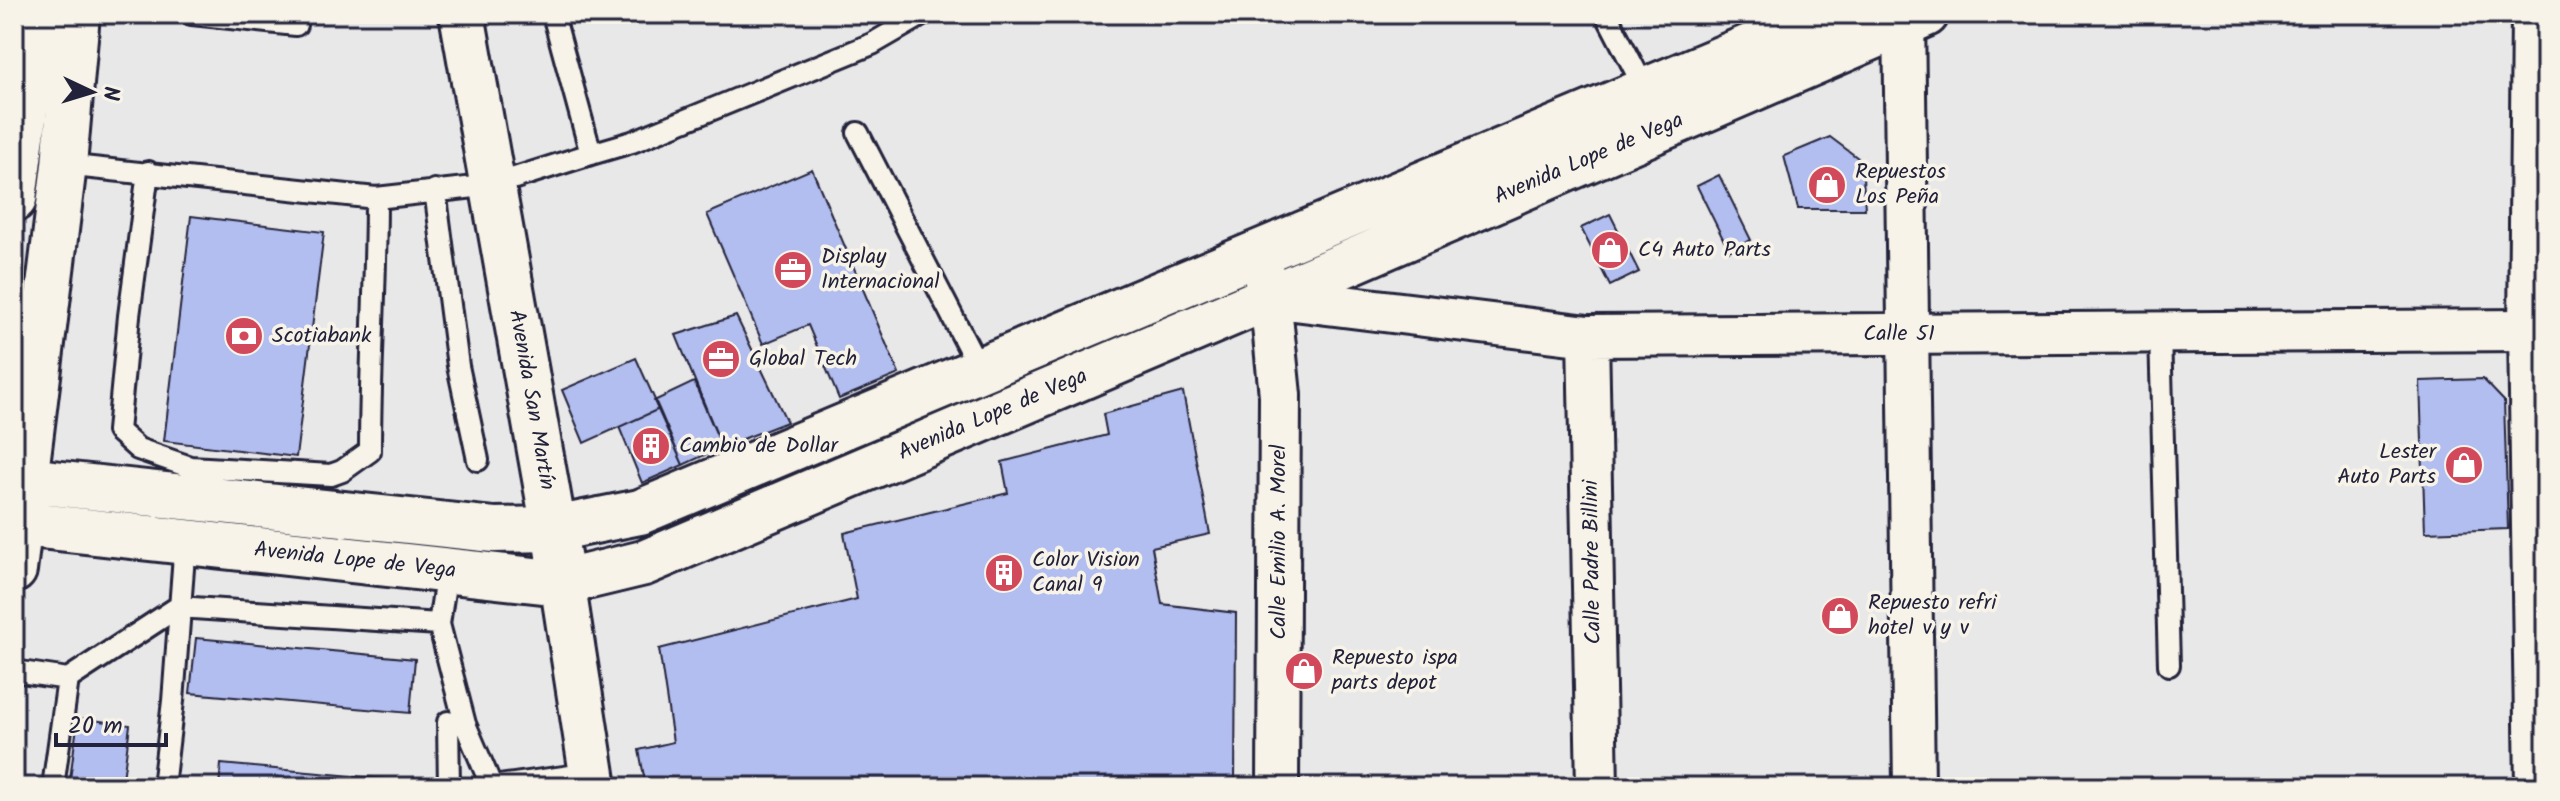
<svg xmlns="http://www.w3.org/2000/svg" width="2560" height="801" font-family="Kalam,sans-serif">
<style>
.building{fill:#b2beef;stroke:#22223b;stroke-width:2}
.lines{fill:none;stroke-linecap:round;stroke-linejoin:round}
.service-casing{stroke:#22223b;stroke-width:26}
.minor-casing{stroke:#22223b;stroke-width:46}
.tertiary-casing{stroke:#22223b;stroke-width:50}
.secondary-casing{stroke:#22223b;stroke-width:50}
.primary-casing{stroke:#22223b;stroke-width:50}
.trunk-casing{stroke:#22223b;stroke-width:50}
.service{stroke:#f7f3e8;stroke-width:20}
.minor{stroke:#f7f3e8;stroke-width:40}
.tertiary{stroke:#f7f3e8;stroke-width:44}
.secondary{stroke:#f7f3e8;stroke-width:44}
.primary{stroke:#f7f3e8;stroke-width:44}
.trunk{stroke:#f7f3e8;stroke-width:44}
.labels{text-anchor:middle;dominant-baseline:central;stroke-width:7;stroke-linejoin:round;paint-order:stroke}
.street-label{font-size:22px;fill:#22223b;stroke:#f7f3e8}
.poi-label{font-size:22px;fill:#22223b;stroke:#f7f3e8;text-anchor:start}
</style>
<rect width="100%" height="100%" fill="#e9e8e9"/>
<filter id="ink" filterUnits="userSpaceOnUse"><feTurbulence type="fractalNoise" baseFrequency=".0125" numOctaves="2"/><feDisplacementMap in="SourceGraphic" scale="16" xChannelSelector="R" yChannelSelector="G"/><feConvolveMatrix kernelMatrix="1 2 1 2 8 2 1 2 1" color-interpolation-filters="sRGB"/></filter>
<g filter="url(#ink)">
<!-- building -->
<path class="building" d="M1830,137L1862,161L1865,209H1798L1784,156Z
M812,169L899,374L839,399L808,325L763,344L707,214Z
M1719,175L1751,240L1729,251L1697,186Z
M1610,214L1639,272L1610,286L1581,228Z
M191,216L324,232L296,457L164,441Z
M736,316L787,422L722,447L676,335Z
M636,358L659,409L584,443L562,390Z
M2483,379L2504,401L2508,529L2425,532L2420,381Z
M694,382L722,447L683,465L654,401Z
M1183,392L1210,534L1152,547L1162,604L1236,613L1235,787H646L639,750L673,742L659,649L857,599L844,533L1008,493L1002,462L1107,435L1103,414Z
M659,409L683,465L642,483L619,427Z
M196,638L415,659L410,713L190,693Z
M78,718L130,725L122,787H69Z
M221,764L440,784V787H219Z"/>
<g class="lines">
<defs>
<path id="service" d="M192,14L296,25
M1606,14L1646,91
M858,133L980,370
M591,154L632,142L872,44L924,14
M64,165L376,198L493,185L591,154L553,14
M148,172L129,316L118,431L138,449L190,467L331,475L342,471L370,451C370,367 376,283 376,198
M435,190L458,366L478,460
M2160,333L2169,665
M439,624L447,571
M14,671L68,679L178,607L439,624L465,724L492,787L592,773
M448,722L449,787
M53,787L68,679
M163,787L173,701L185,542"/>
<path id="minor" d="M1904,14L1914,787
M1263,273L1270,297L1280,395L1278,787
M1270,297L1588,336L2531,330
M1588,336L1597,787"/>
<path id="tertiary" d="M2534,14L2531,330L2538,787
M24,480L494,530L554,529L640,512L1828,14
M21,524L561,583L644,563L1270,297L1926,14"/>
<path id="secondary" d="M462,14L554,529L594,787"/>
<path id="primary" d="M14,570L64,165L77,14"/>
<path id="trunk" d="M14,199L37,14"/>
</defs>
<!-- service casing -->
<use href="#service" class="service-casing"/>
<!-- minor casing -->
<use href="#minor" class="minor-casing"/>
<!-- tertiary casing -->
<use href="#tertiary" class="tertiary-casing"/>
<!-- secondary casing -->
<use href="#secondary" class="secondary-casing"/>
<!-- primary casing -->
<use href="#primary" class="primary-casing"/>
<!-- trunk casing -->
<use href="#trunk" class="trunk-casing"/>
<!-- service -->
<use href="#service" class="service"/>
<!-- minor -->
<use href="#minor" class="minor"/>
<!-- tertiary -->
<use href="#tertiary" class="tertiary"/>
<!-- secondary -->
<use href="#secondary" class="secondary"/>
<!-- primary -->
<use href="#primary" class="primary"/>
<!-- trunk -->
<use href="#trunk" class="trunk"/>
</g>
</g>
<!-- icons -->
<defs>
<symbol id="shop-disc" viewBox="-11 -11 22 22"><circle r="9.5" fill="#d1495b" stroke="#f7f3e8"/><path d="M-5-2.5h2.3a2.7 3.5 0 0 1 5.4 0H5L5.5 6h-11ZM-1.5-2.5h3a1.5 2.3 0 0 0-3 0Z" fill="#fff"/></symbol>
<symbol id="office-disc" viewBox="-11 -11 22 22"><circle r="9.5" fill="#d1495b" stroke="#f7f3e8"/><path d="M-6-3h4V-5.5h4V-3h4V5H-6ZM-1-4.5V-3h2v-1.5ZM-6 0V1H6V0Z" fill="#fff"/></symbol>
<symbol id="bank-disc" viewBox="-11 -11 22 22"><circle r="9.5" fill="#d1495b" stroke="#f7f3e8"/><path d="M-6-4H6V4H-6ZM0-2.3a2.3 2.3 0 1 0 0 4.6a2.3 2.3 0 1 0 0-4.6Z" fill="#fff"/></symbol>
<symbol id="building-disc" viewBox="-11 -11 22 22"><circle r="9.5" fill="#d1495b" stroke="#f7f3e8"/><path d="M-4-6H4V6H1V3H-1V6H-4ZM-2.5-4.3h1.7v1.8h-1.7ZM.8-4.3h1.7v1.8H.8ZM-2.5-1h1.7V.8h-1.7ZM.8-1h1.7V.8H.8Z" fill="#fff"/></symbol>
</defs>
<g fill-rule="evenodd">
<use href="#shop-disc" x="1805" y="163" width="44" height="44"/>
<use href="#shop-disc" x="1588" y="228" width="44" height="44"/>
<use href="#office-disc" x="771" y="248" width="44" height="44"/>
<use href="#bank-disc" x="222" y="314" width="44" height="44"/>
<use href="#office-disc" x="699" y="337" width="44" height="44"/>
<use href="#building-disc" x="629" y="424" width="44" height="44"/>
<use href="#shop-disc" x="2442" y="443" width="44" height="44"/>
<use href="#building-disc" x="982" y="551" width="44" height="44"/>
<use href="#shop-disc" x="1818" y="594" width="44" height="44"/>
<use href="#shop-disc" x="1282" y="649" width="44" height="44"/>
</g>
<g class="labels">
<!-- street labels -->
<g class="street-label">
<text transform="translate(1589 159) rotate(-23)">Avenida Lope de Vega</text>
<text x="1899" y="334">Calle 51</text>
<text transform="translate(531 400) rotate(80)">Avenida San Martín</text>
<text transform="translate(993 415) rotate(-23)">Avenida Lope de Vega</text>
<text transform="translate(1279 542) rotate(-90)">Calle Emilio A. Morel</text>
<text transform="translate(355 561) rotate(6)">Avenida Lope de Vega</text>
<text transform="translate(1593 562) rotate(-91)">Calle Padre Billini</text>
</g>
<!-- poi labels -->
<g class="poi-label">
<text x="1855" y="172">Repuestos<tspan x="1855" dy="25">Los Peña</tspan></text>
<text x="1638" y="250">C4 Auto Parts</text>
<text x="821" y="257">Display<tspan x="821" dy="25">Internacional</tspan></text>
<text x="272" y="336">Scotiabank</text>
<text x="749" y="359">Global Tech</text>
<text x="679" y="446">Cambio de Dollar</text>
<text x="2436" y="452" text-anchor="end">Lester<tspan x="2436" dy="25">Auto Parts</tspan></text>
<text x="1032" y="560">Color Vision<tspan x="1032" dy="25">Canal 9</tspan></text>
<text x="1868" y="603">Repuesto refri<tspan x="1868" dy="25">hotel v y v</tspan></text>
<text x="1332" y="658">Repuesto ispa<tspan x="1332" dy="25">parts depot</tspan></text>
</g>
</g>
<!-- margin -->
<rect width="2560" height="801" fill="none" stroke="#f7f3e8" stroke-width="48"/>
<rect x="24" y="24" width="2512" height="753" fill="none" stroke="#22223b" stroke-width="3" filter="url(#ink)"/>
<!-- north arrow -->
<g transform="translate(92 92) rotate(94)" stroke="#f7f3e8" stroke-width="6" paint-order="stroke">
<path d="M0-6L14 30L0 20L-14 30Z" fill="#22223b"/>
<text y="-12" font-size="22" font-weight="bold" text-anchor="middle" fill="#22223b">N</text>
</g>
<!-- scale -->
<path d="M56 733v12h110v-12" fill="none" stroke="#22223b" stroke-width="4"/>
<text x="68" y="733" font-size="24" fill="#22223b" stroke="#f7f3e8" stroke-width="6" paint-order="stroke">20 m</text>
</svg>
